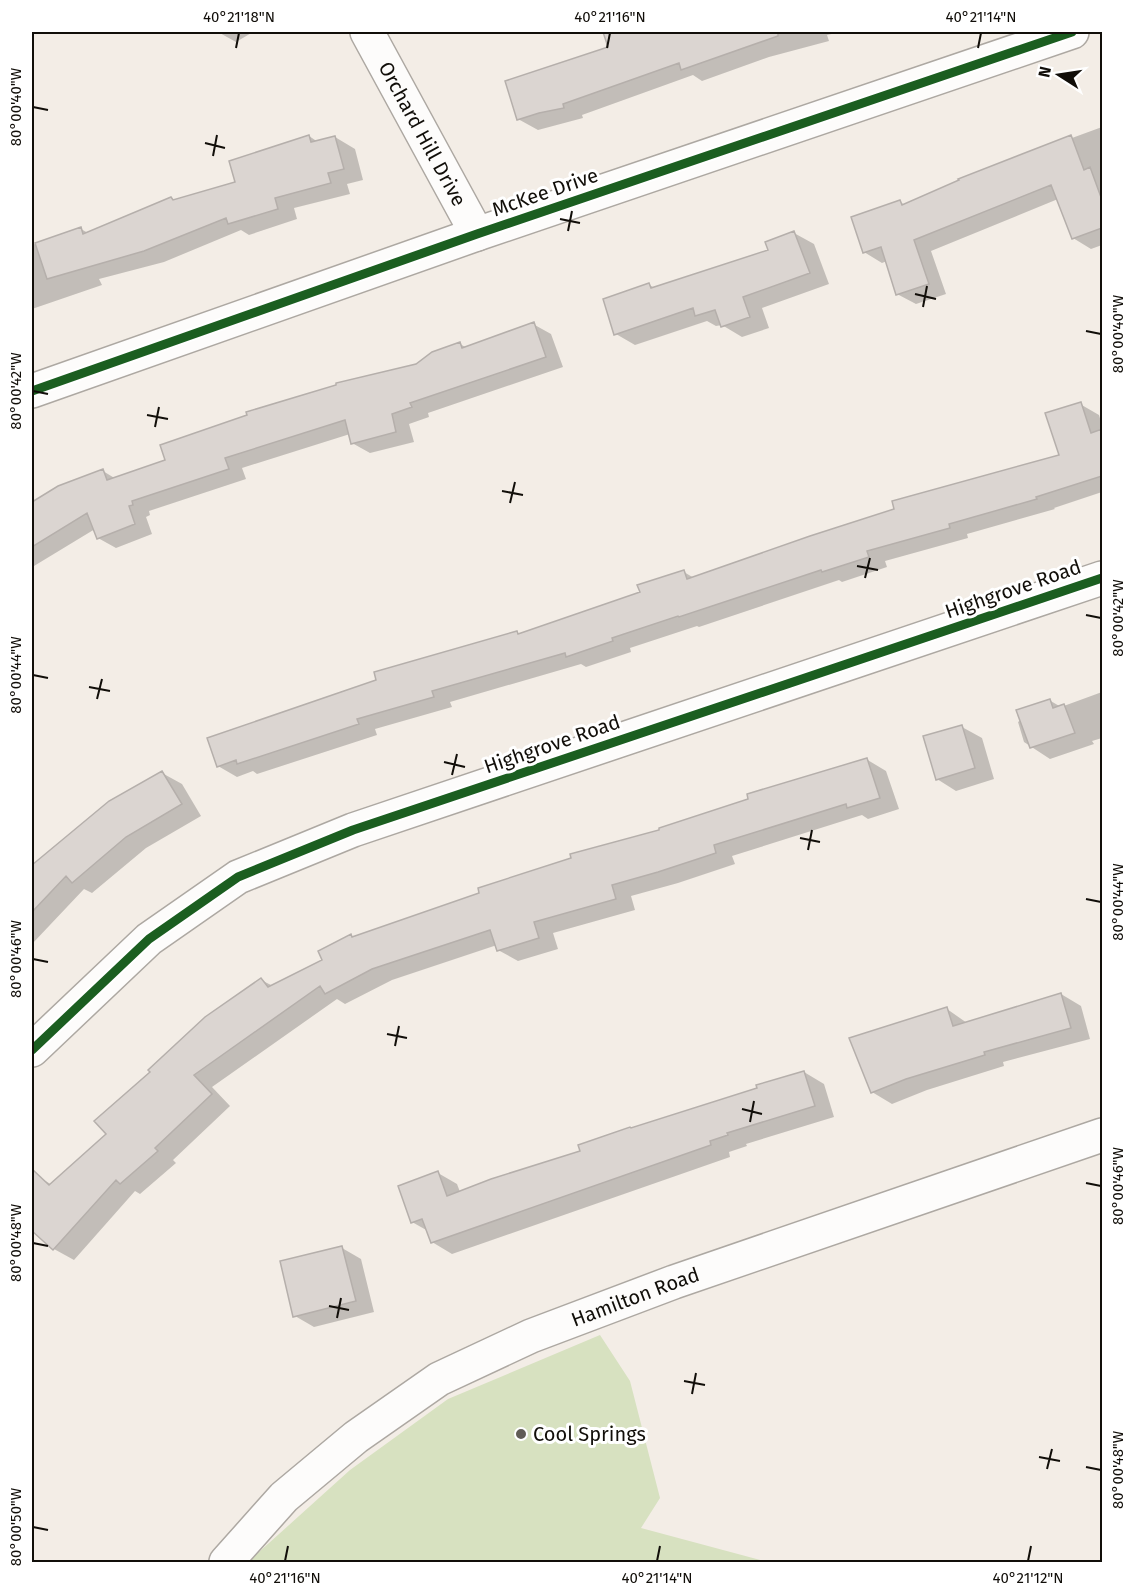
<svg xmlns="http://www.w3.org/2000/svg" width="1134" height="1594" font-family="'Fira Sans',sans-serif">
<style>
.green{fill:#d7e1c0}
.shadow{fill:#0003}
.building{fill:#dbd5d1;stroke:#b5afab;stroke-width:1.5}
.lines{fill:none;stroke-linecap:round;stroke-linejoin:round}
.minor-casing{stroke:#ada8a2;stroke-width:36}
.tertiary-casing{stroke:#ada8a2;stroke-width:36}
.minor{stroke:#fdfcfb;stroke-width:33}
.tertiary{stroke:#fdfcfb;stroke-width:33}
.cycleway-casing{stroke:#fff;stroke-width:13}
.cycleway{stroke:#1b5e20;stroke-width:9}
.ticks{fill:none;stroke:#110e09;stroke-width:2}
.poi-dot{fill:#605c56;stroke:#fff;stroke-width:2}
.labels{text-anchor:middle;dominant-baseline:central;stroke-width:6;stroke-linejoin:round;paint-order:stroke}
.street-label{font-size:20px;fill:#110e09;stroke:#fff}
.poi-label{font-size:20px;fill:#110e09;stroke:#fff;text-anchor:start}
.neatline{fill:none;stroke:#110e09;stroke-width:2}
.ticks-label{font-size:15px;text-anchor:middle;fill:#110e09}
</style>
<rect width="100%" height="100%" fill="#f3ede6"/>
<!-- green -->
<path class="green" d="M600,1335L630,1381L660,1498L641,1528L768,1562H248L350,1470L448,1399Z"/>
<!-- shadow -->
<path class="shadow" d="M218,32H253L236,42Z
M658,32H841L827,35L829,41L769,57L702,81L693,75L582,115L583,118L538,130L518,119L562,65Z
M1102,127V245L1091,249L1073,238L1058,199L931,251L946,294L916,304L897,294L887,261L882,263L864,252L900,202L905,205L960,181V179Z
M309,136L318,142L335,137L355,149L363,180L347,184L350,194L294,208L297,219L249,235L241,230L164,262L99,279L102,285L32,309V245L81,229L88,233L171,198L176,201L237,183Z
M794,233L814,244L829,284L762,308L769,328L742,337L722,325L716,326L707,321L635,345L616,334L649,285L655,288L770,251Z
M533,324L551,334L563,367L428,413L429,417L409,424L414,442L370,453L352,443L350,434L242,468L246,479L149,511L150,515L146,517L152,534L116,548L98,538L95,529L34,566L32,564V504L59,487L103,471L116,479L417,365L460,344L467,348Z
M1080,404L1099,415L1102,425V492L1054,508L1055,509L967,534L968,538L885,561L887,567L842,582L839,580L699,627L697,626L630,648L631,652L586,667L581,664L450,702L452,707L375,729L377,735L257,774L253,771L237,777L218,766L517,633L521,635L642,593L684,572L694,578L1061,456Z
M1102,692V738L1092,741L1094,744L1050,759L1024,742L1018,722L1049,700L1061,707Z
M962,727L982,738L994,779L956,791L937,779Z
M866,759L886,771L899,809L868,819L862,815L732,856L735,864L678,883L631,896L635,910L553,933L558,949L518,961L498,950L497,945L392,980L345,1004L337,999L212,1087L230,1106L173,1160L176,1163L140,1194L135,1191L74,1260L54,1249L32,1229V1185L39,1177L52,1185L108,1135L261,980L273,986L324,961L351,936L355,938Z
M162,773L182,784L201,816L146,848L92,893L84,889L32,944V867L110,802Z
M1061,994L1081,1006L1090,1039L1003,1062L1004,1066L927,1090L892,1104L872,1092L947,1009L967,1023Z
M804,1072L824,1084L834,1117L746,1144L747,1146L729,1152L730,1157L452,1254L432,1242L428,1231L412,1222L438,1173L457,1184L460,1192L582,1152Z
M342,1248L361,1259L374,1312L314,1327L295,1316Z"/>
<!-- building -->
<path class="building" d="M603,32H778V36L681,70L679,63L563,104L564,108L539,113L517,120L505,81L608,47Z
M309,135L311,142L335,136L344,169L328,173L331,183L275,198L278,209L228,224L226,218L144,251L47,279L35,243L81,227L83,234L171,197L173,200L235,182L229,161Z
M1071,135L1084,170L1090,167L1102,200V228L1072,239L1051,185L914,240L929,284L896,295L881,247L863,253L851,217L900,200L902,205L959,180L958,179Z
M794,231L810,273L743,297L750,317L721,327L715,310L695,316L693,308L614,335L603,299L649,283L651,288L768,250L765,242Z
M534,322L546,357L410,403L412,407L392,414L396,432L351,444L345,420L225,458L229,469L132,501L133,505L129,506L135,524L97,539L87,513L32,547V502L58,486L103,469L107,480L165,460L160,445L247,415L246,412L336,385V383L416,364L432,352L460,342L462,348Z
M1081,402L1091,433L1102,429V476L1036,497L1037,499L949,524L950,528L867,551L869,557L822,572L821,570L679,617L678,616L612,638L613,641L566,657L565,653L432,691L434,697L357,719L359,724L237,764L236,760L217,767L207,738L376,680L374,672L517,631L518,634L640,592L637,585L684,570L687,579L810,536L894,509L892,501L1059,455L1045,413Z
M1050,699L1053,708L1064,704L1075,733L1030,748L1016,710Z
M962,725L975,768L936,780L923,736Z
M867,758L880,798L847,808L846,804L714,845L716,853L658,872L612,885L616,899L534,922L539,938L497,951L490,930L372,969L325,994L320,986L194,1075L212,1094L155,1148L158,1151L120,1184L116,1180L53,1250L32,1231V1169L49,1185L106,1134L94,1121L150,1072L148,1070L205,1017L261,978L268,987L322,960L318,951L351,934L352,937L479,893L478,888L571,858L570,854L659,830V828L748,799L747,794Z
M162,771L182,804L126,837L72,883L66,876L32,912V865L109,801Z
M1061,993L1071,1028L984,1052L985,1055L906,1079L871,1093L849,1038L947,1007L953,1026Z
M804,1071L815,1106L727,1133L728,1135L710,1141L711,1145L431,1243L422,1219L411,1223L398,1186L438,1171L447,1196L491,1179L580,1151L578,1145L630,1127L631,1128L757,1088L756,1085Z
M342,1246L356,1301L293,1317L280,1261Z"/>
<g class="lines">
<defs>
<g id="minor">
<path id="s1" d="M367,32L477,234"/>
<path d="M32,391L477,234L1072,32"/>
<path d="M32,1050L149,939L238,877L353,830L1102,578"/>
</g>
<g id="tertiary">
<path id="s2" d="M226,1562L284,1497L356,1437L439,1379L531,1336L674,1282L1102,1135"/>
</g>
</defs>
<!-- minor casing -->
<use href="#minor" class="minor-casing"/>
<!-- tertiary casing -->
<use href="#tertiary" class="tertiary-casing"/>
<!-- minor -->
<use href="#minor" class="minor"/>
<!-- tertiary -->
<use href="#tertiary" class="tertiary"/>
<defs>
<path id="cycleway" d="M32,391L477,234L1072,32
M32,1050L149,939L238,877L353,830L1102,578"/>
</defs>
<!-- cycleway casing -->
<use href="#cycleway" class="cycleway-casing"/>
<!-- cycleway -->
<use href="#cycleway" class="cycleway"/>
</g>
<!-- ticks -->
<path class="ticks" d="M236,48L239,33M607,48L610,33M978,48L981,33M33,107L48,110M205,143L225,148M213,156L217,135M560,219L580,223M568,231L572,211M915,294L936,299M923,307L927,286M1086,331L1101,334M33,391L48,394M147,415L168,419M155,427L159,407M502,491L523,495M510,503L515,482M857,566L878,570M865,578L870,558M1086,615L1101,618M33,675L48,678M89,687L110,691M97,699L102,679M444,762L465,767M452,775L457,754M800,838L820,842M808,850L812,830M1086,899L1101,902M33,959L48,962M387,1034L407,1038M395,1046L399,1026M742,1109L762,1114M750,1122L754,1101M1086,1183L1101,1186M33,1243L48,1246M329,1306L349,1310M337,1318L341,1298M684,1381L705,1385M692,1394L696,1373M1039,1457L1060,1461M1086,1467L1101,1470M1047,1469L1052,1449M33,1527L48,1530M285,1561L288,1546M657,1561L660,1546M1028,1561L1031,1546"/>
<!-- markers -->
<circle class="poi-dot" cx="521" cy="1434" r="6"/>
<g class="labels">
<!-- street labels -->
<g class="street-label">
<text stroke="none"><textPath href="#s1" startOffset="116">Orchard Hill Drive</textPath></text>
<text transform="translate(545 192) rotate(-19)">McKee Drive</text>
<text transform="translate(1013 589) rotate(-19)">Highgrove Road</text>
<text transform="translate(552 744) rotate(-19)">Highgrove Road</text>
<text stroke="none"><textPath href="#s2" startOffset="495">Hamilton Road</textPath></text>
</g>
<!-- poi labels -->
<g class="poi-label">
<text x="533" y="1434">Cool Springs</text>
</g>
</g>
<!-- border -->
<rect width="1134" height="1594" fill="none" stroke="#ffffff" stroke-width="66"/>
<!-- north arrow -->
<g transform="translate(1059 75) rotate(282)" stroke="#ffffff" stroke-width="4.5" paint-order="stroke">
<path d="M0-4.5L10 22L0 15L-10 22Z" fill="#110e09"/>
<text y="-9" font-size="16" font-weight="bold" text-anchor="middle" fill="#110e09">N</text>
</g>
<rect x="33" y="33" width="1068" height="1528" class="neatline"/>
<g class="ticks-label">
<text x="239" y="22">40°21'18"N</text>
<text x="610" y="22">40°21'16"N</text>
<text x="981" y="22">40°21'14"N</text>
<text transform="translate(16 107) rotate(-90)" y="5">80°00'40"W</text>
<text transform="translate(1118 334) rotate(-90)" y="5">80°00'40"W</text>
<text transform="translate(16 391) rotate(-90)" y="5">80°00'42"W</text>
<text transform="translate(1118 618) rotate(-90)" y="5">80°00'42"W</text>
<text transform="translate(16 675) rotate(-90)" y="5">80°00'44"W</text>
<text transform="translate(1118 902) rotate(-90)" y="5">80°00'44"W</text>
<text transform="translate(16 959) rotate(-90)" y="5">80°00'46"W</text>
<text transform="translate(1118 1186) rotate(-90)" y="5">80°00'46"W</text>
<text transform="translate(16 1243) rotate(-90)" y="5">80°00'48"W</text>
<text transform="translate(1118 1470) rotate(-90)" y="5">80°00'48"W</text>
<text transform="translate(16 1527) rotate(-90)" y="5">80°00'50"W</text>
<text x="285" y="1583">40°21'16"N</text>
<text x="657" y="1583">40°21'14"N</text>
<text x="1028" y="1583">40°21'12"N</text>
</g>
</svg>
